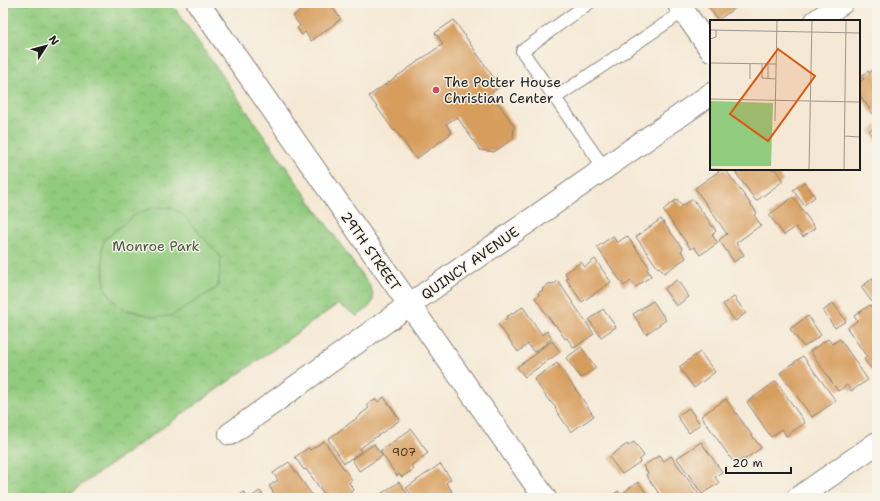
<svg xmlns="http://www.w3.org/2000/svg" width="880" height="501" font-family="'Shantell Sans',sans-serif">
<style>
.park{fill:url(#park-crowns);stroke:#56744d}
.pitch{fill:#91cb7e;stroke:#56744d}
.building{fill:#d79d5d}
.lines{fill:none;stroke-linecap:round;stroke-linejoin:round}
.lane-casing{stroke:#888278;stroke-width:14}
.street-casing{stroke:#888278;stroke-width:24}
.lane{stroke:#fff;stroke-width:12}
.street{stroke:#fff;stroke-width:22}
.poi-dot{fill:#d1495b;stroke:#f7f3e8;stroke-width:1.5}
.labels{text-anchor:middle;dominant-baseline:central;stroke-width:3;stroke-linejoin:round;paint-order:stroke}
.number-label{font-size:12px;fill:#4b3c2c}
.poi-label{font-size:14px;fill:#1c1c1c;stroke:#f7f3e8;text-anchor:start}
.park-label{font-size:14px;fill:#45593e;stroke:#f7f3e8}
.street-label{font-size:14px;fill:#1c1c1c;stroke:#f7f3e8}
.inset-road{fill:none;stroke:#9e978b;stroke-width:1}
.view{fill:#de560d;fill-opacity:0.15;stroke:#de560d;stroke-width:2}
.inset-edge{fill:none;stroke:#1c1c1c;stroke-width:2}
</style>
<defs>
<pattern id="park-crowns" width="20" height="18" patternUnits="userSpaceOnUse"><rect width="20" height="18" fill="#91cb7e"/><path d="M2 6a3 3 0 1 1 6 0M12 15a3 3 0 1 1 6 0" fill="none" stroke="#7cae6c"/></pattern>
</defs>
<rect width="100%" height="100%" fill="#f7f3e8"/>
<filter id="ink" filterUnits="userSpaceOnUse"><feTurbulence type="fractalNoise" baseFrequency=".025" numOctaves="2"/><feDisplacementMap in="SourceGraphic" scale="8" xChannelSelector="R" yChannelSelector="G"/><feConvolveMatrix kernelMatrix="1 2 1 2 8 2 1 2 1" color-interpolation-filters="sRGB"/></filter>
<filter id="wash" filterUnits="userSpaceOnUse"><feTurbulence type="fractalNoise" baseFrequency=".012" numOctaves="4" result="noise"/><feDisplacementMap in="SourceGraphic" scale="16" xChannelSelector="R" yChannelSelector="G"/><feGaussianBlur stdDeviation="0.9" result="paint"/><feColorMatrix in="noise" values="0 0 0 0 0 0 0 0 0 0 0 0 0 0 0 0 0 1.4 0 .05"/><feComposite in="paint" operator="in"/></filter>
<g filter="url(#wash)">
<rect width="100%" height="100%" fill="#f5e9d5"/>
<!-- park -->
<path class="park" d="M3,3H171L371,288C377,303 369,308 357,316L338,304L63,498H3Z"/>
<!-- pitch -->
<path class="pitch" d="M155,207L172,208L181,213L221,257L218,287L171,316L155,317L123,309L114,302L105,287L102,249L104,240L136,214Z"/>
<g id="blocks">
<!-- building -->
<path class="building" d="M311,3H329L341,19L311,41L305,32L302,35L297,28L300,26L293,16Z
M706,3H738L739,5L718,20Z
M454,20L500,87L491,93L514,126L513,139L494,152L480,150L457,117L446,124L452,133L416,159L395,130L394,131L369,96L443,44L435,33Z
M874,69L876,71L877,70V111L873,114L859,94V83L864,79L861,76L868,71L869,73Z
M877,125V143L869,131Z
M722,169H725L757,213L754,215L761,225L736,243L744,255L734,262L719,240L727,234L695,188Z
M733,169H775L783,181L756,201Z
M804,182L815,197L804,205L793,190Z
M793,197L815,228L803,237L796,227L784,235L769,215Z
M677,199L682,206L693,199L716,231L712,235L718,243L700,255L694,247L691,249L663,210Z
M661,219L683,249L681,251L686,258L664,273L659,267L658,268L636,237Z
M613,236L617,243L627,236L649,267L647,269L651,276L636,287L631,281L624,286L597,247Z
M595,259L611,282L582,302L566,279L568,278L565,273L581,262L585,267Z
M872,279L877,285V299L872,302L861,287Z
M677,280L689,297L676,306L664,289Z
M558,281L594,334L574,348L567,338L565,339L555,324L554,325L535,298L539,295L538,293L543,290L542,289L550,283L551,284L553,283L554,284Z
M734,297L746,313L735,321L723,304Z
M653,301L666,320L646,334L633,314Z
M833,303L846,321L835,328L823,311Z
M870,305L877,315V373L875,374L864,359L867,357L847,328L857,321L854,316Z
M523,307L542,335L547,331L552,338L547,342L548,343L534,352L528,344L518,352L498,324L507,318L506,317Z
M603,309L616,327L601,337L589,320Z
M808,316L821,335L804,347L790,329Z
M828,339L832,344L840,339L868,380L851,391L847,385L838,391L810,351Z
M552,341L560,352L525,377L517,367L536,354L535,353Z
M581,347L596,368L581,378L566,358Z
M700,352L715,372L694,388L679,367Z
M803,356L836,401L812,417L780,373Z
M557,363L594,416L571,432L555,409L556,408L550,401V402L534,379Z
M776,381L805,423L786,436L782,429L771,437L747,402Z
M384,397L400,420L359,449L361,452L344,463L328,439L361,415V414L369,408L367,405L376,399L378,402Z
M726,399L761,448L744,460L743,459L735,464L701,416Z
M689,408L700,424L689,433L677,416Z
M411,429L428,453L411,466L414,469L402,477L399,474L397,476L380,451Z
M324,441L352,480L349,483L354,490L344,498H330L329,496L327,498L306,469L304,470L295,457L308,448L310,450Z
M634,442L644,456L639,460L640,462L622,474L609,457L627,444L628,446Z
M701,442L722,472L715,477L719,483L702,494L677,458Z
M374,444L382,456L359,471L352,459Z
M660,455L664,461L671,456L700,496L698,498H662L646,475L648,473L643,466Z
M289,462L314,498H277L269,486L278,480L273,473Z
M440,464L451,479L446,483L452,491L443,498H414L406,488Z
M399,482L407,493L399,498H381L379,495Z
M638,482L650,498H613L611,496L618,491L620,495Z
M260,491L265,498H249Z
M244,492L248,498H236Z"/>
</g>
</g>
<g filter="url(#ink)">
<use href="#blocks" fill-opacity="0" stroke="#888278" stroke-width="1"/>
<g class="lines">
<defs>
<path id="lane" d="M589,3L522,51L605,169
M555,98L684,11"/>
<path id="street" d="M198,3L545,498
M678,3L711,50
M816,21L842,3
M230,434L409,305L711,94
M798,498L877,443"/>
</defs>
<!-- lane casing -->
<use href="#lane" class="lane-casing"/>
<!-- street casing -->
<use href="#street" class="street-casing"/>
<!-- lane -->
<use href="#lane" class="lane"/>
<!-- street -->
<use href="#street" class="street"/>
</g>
</g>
<!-- markers -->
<circle class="poi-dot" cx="436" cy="90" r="4"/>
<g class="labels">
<!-- number labels -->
<g class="number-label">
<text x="404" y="452">907</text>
</g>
<!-- poi labels -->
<g class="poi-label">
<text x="444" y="82">The Potter House<tspan x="444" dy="16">Christian Center</tspan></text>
</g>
<!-- park labels -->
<g class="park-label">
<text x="156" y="246">Monroe Park</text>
</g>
<!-- street labels -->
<g class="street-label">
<text transform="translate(371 251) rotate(55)">29TH STREET</text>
<text transform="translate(470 263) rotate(-35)">QUINCY AVENUE</text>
</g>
</g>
<!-- overview -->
<g transform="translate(710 20)">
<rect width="150" height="150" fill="#f5e9d5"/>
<path d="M0,81L63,83L61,146H0Z" fill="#91cb7e"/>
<path d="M44 97a5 5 0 1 1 10 0a5 5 0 1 1-10 0ZM14,112L42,113L41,127L14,126Z" fill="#91cb7e"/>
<path class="inset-road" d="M0,10L150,13M0,19L6,17V10M0,43L66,44M52,44V58L66,59M40,59V44M58,59V44M0,79L150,82M65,101L67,0M134,116L150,117M0,149L33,150M99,150L102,0M134,150L136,0"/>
<path class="view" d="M68,29L105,56L58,121L20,94Z"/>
<rect width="150" height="150" class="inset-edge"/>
</g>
<!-- margin -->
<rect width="880" height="501" fill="none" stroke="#f7f3e8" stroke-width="16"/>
<!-- north arrow -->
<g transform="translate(46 46) rotate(54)" stroke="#f7f3e8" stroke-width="3" paint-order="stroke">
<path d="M0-3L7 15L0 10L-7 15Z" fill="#1c1c1c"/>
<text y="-6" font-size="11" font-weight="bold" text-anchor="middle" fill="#1c1c1c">N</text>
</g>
<!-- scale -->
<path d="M726 467v6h65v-6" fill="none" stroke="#1c1c1c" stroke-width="2"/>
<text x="732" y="467" font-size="12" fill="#1c1c1c" stroke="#f7f3e8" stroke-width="3" paint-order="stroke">20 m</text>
</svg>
